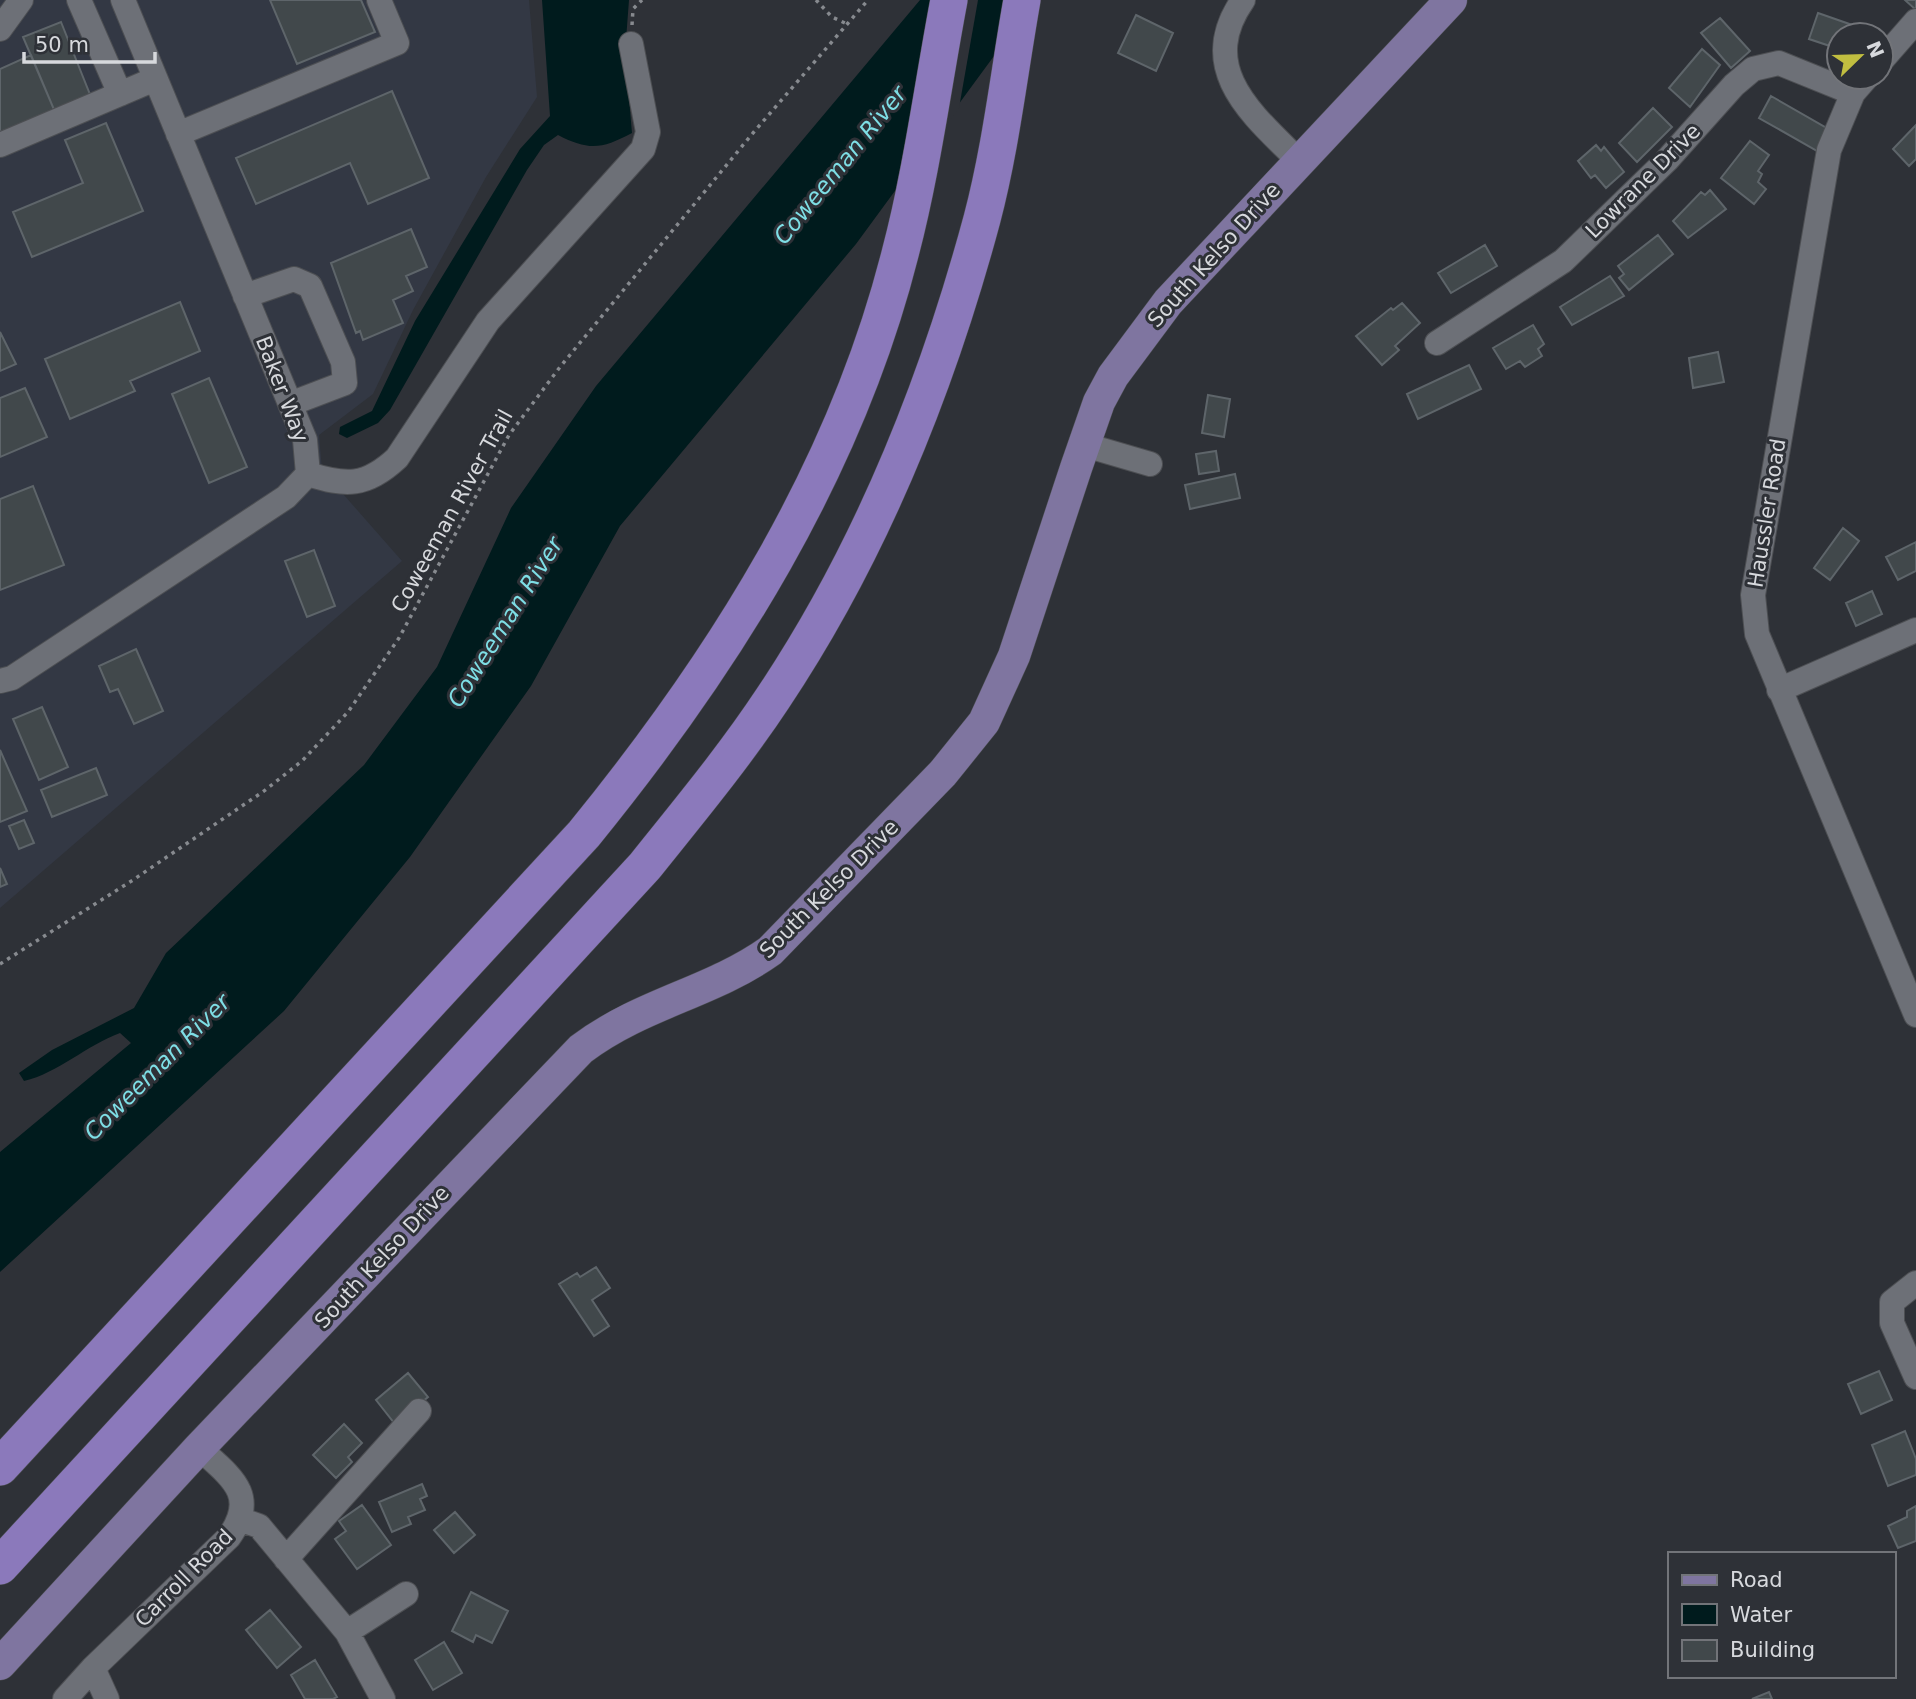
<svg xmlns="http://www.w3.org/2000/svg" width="1916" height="1699" font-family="'DejaVu Sans',sans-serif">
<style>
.built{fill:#333844}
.water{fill:#001b1d}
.pier{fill:#2e3137}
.building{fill:#41484b;stroke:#5e656a;stroke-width:2}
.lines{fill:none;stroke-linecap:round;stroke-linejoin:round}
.minor-casing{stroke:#4d4f53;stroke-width:26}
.major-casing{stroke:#4d4f53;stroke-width:33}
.highway-casing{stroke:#4d4f53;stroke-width:38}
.path{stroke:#878a8f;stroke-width:3.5;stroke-dasharray:3.5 5;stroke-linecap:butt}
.minor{stroke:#6d7077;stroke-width:24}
.major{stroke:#7f75a0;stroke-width:32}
.highway{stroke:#8b79bb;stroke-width:37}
.labels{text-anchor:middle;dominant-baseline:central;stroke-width:6;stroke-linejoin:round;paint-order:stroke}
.street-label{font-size:21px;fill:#d7d9dd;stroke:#2e3137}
.water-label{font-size:23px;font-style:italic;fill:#7edee5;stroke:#2e3137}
</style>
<rect width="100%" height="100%" fill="#2e3137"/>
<!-- built -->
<path class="built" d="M0,0H529L537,97L486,177L413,310L373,394L319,435L322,470L402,561L0,908Z"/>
<!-- water -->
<path class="water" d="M542,0H629L625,53L632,133C602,149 589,151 558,135L544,145L527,170L390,410L378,423L347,438L339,434L340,427L372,411L415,321L520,149L550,116Z
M920,0H1035L856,244L620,526L531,686L410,857L284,1011L0,1272V1152L131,1043L120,1033C87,1045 58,1073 24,1081L19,1073L52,1050L134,1008L166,953L364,765L437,667L511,508L596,386Z"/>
<!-- pier -->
<path class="pier" d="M934,0H978L959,108L894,198Z"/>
<!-- building -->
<path class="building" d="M270,0H361L375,32L297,64Z
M1905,0H1916V10Z
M1818,13L1858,27L1856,35H1839V49L1809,39Z
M1136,15L1173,33L1156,71L1118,53Z
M1720,18L1750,51L1731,68L1701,33Z
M61,22L91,97L55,112L23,37Z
M1702,49L1720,65L1690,107L1669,88Z
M31,55L55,112L0,132V69Z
M392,91L429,178L368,204L350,163L256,204L236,158Z
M1771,96L1830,130L1819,152L1759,118Z
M1653,108L1672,127L1637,162L1619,143Z
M106,123L143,211L32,257L13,212L83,183L65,140Z
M1916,125V159L1909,166L1893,149Z
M1750,141L1769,155L1758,171L1762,174L1758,182L1766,189L1754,204L1721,178Z
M1596,145L1601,151L1604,147L1624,172L1606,188L1595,175L1591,178L1578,161Z
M1710,190L1726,209L1688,238L1673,221L1701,192L1705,195Z
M411,229L427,267L406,276L413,291L393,300L403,323L363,340L360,331L356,333L331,263Z
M1658,235L1673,254L1629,290L1619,278L1624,274L1618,266Z
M1485,245L1497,266L1451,293L1438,273Z
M1610,276L1624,296L1572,325L1560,307Z
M180,302L200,351L130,381L135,391L70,419L45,359Z
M1402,303L1420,323L1395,346L1399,350L1382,365L1356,336L1391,308L1393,310Z
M1533,325L1544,344L1538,349L1542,356L1525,367L1520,361L1506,369L1493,348Z
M0,332L16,364L0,371Z
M1718,352L1724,382L1693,388L1689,358Z
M1469,365L1481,389L1418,419L1407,394Z
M209,378L247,467L209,483L172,394Z
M25,388L47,437L0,457V398Z
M1208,395L1230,399L1224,437L1202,433Z
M1216,451L1219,471L1199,474L1196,454Z
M1235,474L1240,498L1190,509L1185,485Z
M33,486L64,565L0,590V499Z
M1843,528L1859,541L1830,580L1814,568Z
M1916,542V571L1898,580L1886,557Z
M314,550L335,606L307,617L285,561Z
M1872,591L1882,614L1856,626L1846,603Z
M136,649L163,711L134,724L118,689L110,692L99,666Z
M42,707L68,767L39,780L13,719Z
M0,750L27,811L0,822Z
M96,768L107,795L52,817L41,790Z
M24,820L34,843L19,849L9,826Z
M0,868L7,884L0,887Z
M596,1267L610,1288L592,1300L609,1326L594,1336L559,1284L577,1273L580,1277Z
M1879,1371L1892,1400L1861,1414L1848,1384Z
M408,1373L428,1397L395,1424L376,1400Z
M344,1424L362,1443L348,1457L352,1462L336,1478L313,1455Z
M1905,1431L1916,1459V1475L1888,1486L1872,1445Z
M422,1484L427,1496L420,1499L425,1510L408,1517L411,1524L392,1532L379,1502Z
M362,1505L391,1545L357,1569L335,1539L346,1531L339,1521Z
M1916,1506V1541L1898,1548L1888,1526L1907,1517V1511Z
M455,1512L475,1535L454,1553L434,1530Z
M471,1592L508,1611L492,1643L476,1635L473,1642L452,1631Z
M270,1610L301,1647L277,1668L246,1630Z
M444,1642L462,1673L433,1690L415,1660Z
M315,1660L337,1697L333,1699H305L291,1675Z
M1769,1692L1772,1699H1752Z"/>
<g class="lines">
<defs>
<path id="minor" d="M79,0L120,94
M1243,0C1195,69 1253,115 1299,161
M0,29L21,0
M1881,61L1916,21
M1867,77L1853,93L1829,150L1753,595L1757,634L1916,1015
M178,134L397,43L379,0
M0,145L155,79
M245,296L294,279L310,286L343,362L345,383L290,404
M1437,343L1563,261L1667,160L1734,85L1753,69L1779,63L1853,93
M1085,445L1150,464
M308,474C346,486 366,487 397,458L488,321L643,149L648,132L631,44
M0,681L12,678L286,497L308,474L305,440L123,0
M1779,690L1916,630
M1916,1283L1892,1302V1323L1916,1377
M242,1520L259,1526L347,1632L383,1699
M286,1559L419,1411
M347,1632L406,1594
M93,1668L107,1699
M65,1699L93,1668L229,1537C259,1495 231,1477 199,1448"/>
<path id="major" d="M0,1664L199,1448L581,1049C642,1003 711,993 770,951L943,773L984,722L1014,656L1076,468L1099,402L1113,376L1168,302L1451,0"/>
<path id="highway" d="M0,1467L584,834C724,662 845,471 900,254C922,171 933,84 949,0
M0,1566L645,866C689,811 734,757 773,698C870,553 937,386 982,219C1001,147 1009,73 1022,0"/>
</defs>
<!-- minor casing -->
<use href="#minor" class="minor-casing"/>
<!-- major casing -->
<use href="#major" class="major-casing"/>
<!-- highway casing -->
<use href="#highway" class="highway-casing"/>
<!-- path -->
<path class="path" d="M816,0L832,17L847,24
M632,25L633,9L642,0
M0,964L133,880L264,791L302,761L348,712L399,638L509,435L560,367L753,133L868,0"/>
<!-- minor -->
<use href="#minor" class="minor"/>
<!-- major -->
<use href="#major" class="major"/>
<!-- highway -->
<use href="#highway" class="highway"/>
</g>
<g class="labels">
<!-- street labels -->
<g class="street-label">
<text transform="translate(1643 181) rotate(-45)">Lowrane Drive</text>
<text transform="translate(1214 255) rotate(-48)">South Kelso Drive</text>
<text transform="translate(282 389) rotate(69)">Baker Way</text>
<text transform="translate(452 511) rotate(-61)">Coweeman River Trail</text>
<text transform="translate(1767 513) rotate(-81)">Haussler Road</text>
<text transform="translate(829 889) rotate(-45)">South Kelso Drive</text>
<text transform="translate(382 1257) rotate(-47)">South Kelso Drive</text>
<text transform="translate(184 1578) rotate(-45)">Carroll Road</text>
</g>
<!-- water labels -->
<g class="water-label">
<text transform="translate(840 165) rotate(-51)">Coweeman River</text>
<text transform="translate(505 622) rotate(-58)">Coweeman River</text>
<text transform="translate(157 1067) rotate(-45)">Coweeman River</text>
</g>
</g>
<!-- legend -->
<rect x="1668" y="1552" width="228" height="126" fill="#2e3137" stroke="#727479" stroke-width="2"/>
<rect x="1682" y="1575" width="35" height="10" fill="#7f75a0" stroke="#727479" stroke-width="2"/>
<text x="1730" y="1587" font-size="21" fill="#d7d9dd">Road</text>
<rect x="1682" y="1604" width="35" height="21" fill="#001b1d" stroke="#727479" stroke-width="2"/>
<text x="1730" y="1622" font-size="21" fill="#d7d9dd">Water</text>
<rect x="1682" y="1640" width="35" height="21" fill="#41484b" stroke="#727479" stroke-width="2"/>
<text x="1730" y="1657" font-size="21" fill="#d7d9dd">Building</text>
<!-- north arrow -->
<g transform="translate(1860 56) rotate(67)"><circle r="33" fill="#2e3137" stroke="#727479" stroke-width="2"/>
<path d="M0-5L12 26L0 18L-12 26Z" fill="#c1be40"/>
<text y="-10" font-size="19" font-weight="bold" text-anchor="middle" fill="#d7d9dd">N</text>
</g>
<!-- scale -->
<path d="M24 52v10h131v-10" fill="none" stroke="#d7d9dd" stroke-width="3.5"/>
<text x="35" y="52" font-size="21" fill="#d7d9dd" stroke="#2e3137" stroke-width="5" paint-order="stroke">50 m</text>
</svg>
